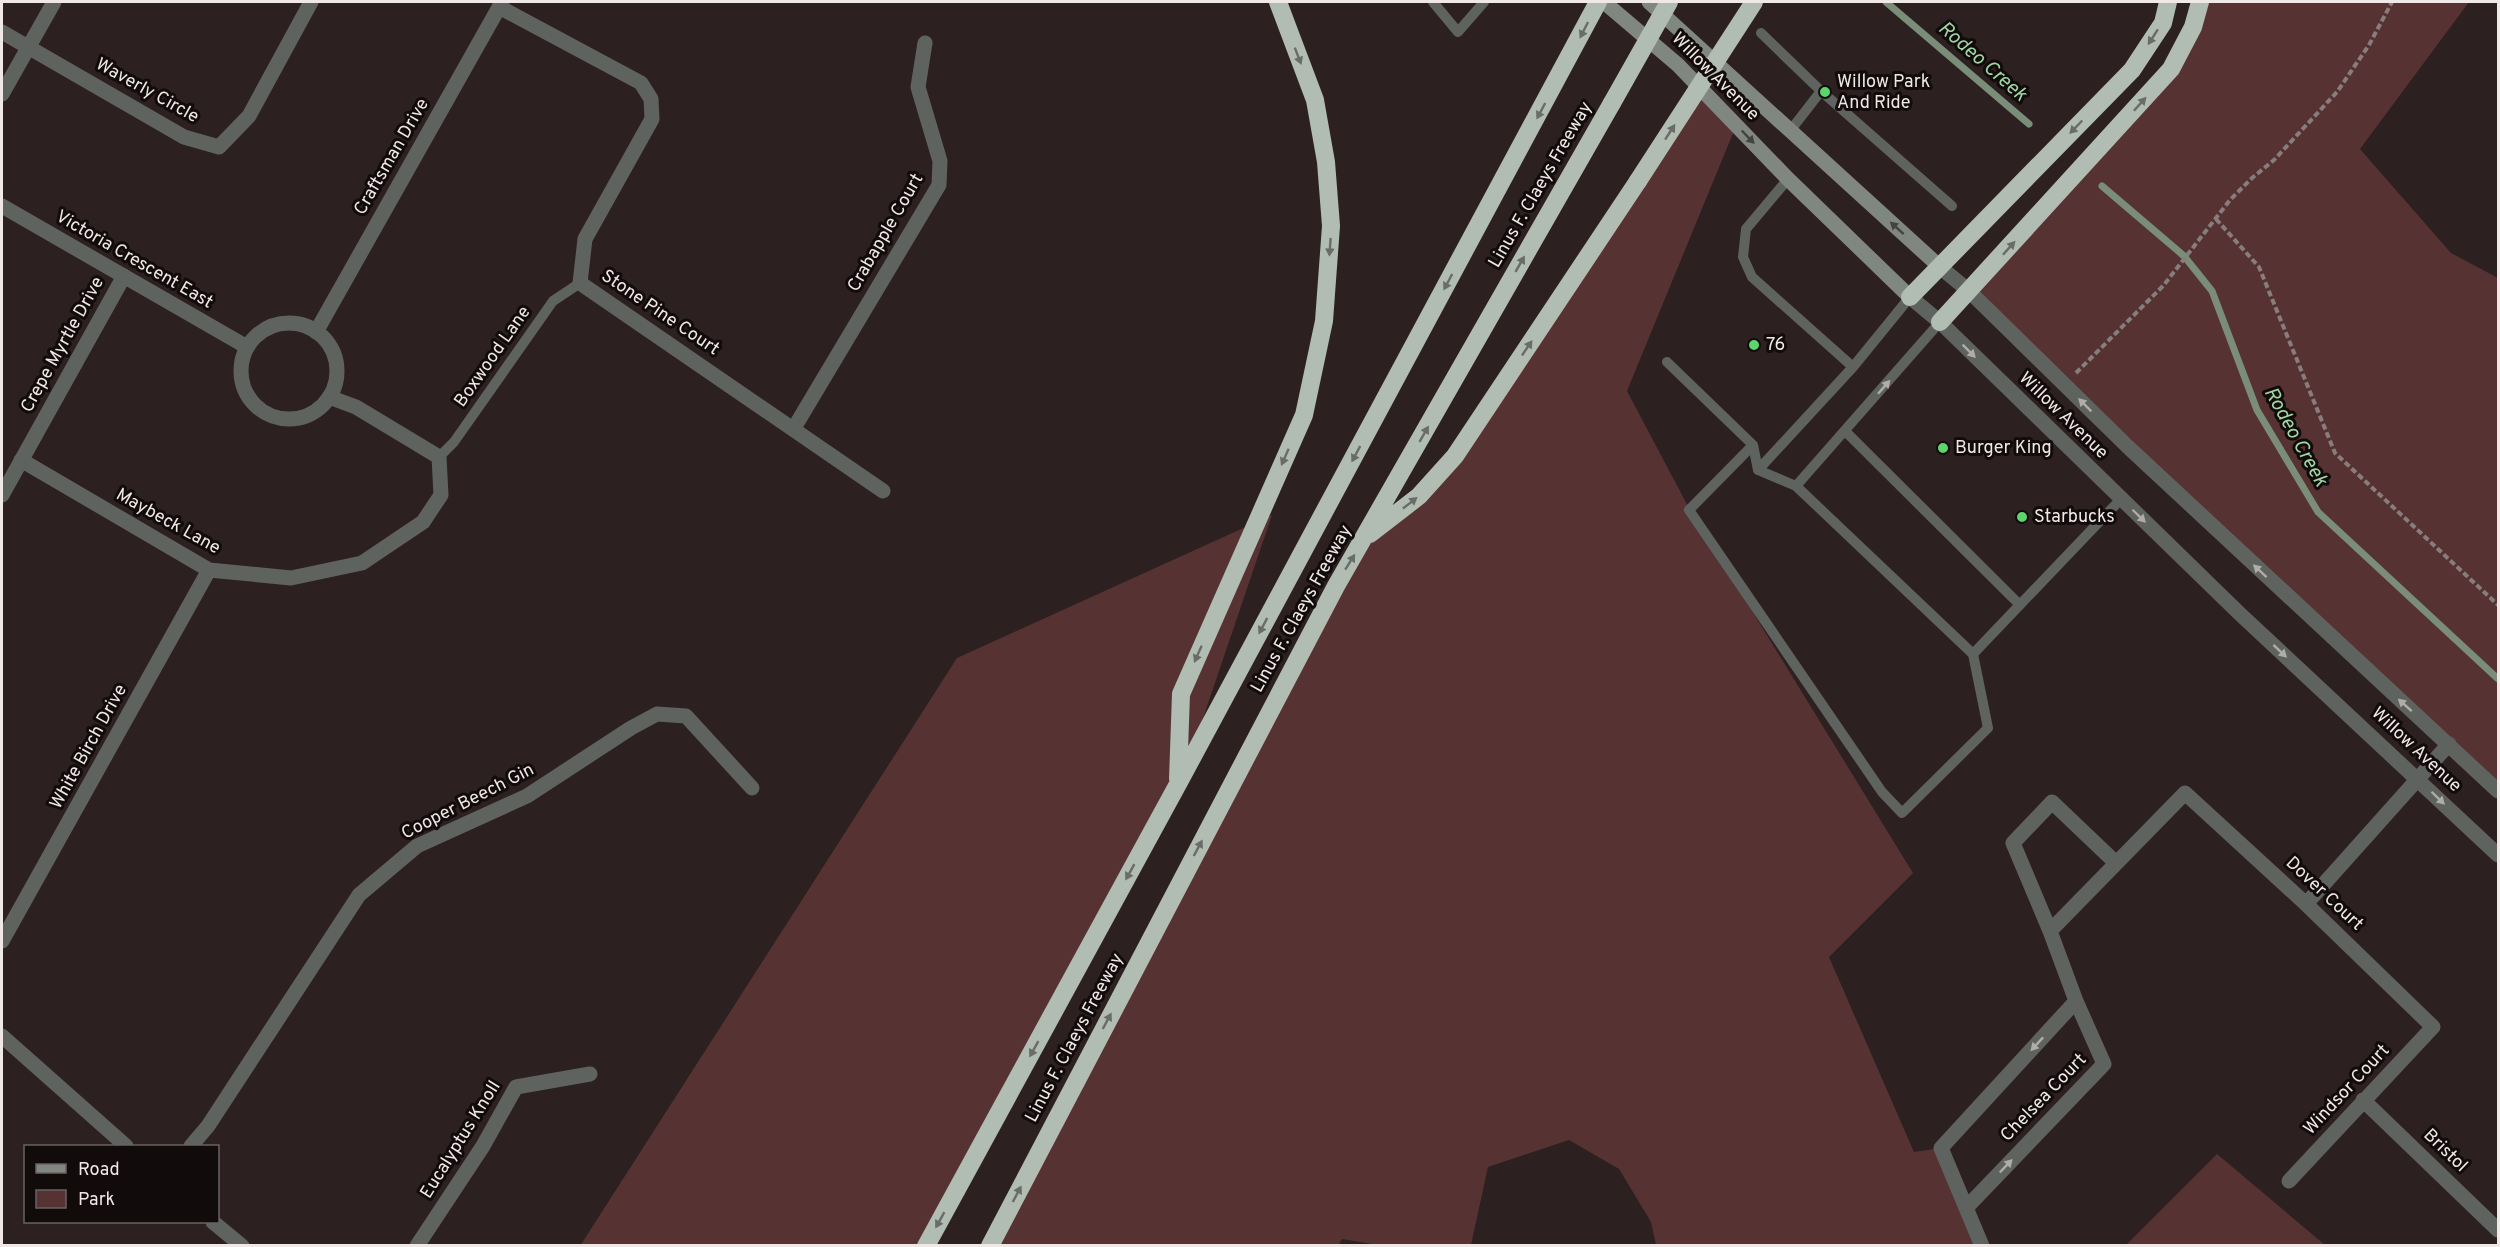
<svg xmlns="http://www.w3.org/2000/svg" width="2500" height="1247" font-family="Overpass,sans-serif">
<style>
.green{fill:#573232}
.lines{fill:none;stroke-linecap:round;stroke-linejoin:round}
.stream{stroke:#7a8d79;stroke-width:7}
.path{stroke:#877d7d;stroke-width:4;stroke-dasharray:6 3;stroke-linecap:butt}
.service{stroke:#5f635f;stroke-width:10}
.minor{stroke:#5f635f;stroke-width:15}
.tertiary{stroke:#5f635f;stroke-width:15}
.secondary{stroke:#808780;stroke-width:15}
.motorway{stroke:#b1bcb2;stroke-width:18}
.motorway-bridge{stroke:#b1bcb2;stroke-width:18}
.oneway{fill:#696c67}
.oneway2{fill:#434340}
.oneway3{fill:#afacaa}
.poi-dot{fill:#5cd56d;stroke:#110b0b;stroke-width:2}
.labels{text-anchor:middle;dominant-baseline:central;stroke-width:6;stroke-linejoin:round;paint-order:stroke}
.street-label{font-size:18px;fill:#f0e7e7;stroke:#110b0b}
.poi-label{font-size:18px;fill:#f0e7e7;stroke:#110b0b;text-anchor:start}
.water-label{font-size:20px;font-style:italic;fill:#a0d6a3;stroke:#110b0b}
</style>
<rect width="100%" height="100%" fill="#2c2020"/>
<!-- green -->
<path class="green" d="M2200,2H2469L2360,149L2451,253L2498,278V791L1969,291L2156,86Z
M1697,85L1736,126L1627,391L1690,510L1913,873L1829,957L1914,1152L1941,1148L1982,1245H1656L1651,1222L1619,1169L1569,1140L1488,1167L1471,1245H1378L1342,1239L1338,1246H990L1364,539L1419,496Z
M1272,515L1179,789L927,1245L580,1246L957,658Z
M2217,1154L2325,1245H2126Z"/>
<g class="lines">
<!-- stream -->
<path class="stream" d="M1886,2L2029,124
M2102,186L2184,256L2212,291L2257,410L2318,512L2498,679"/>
<!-- path -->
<path class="path" d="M2216,219L2259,267L2335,453L2498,605
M2076,373L2163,286L2230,200L2252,178L2274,160L2337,92L2369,45L2392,2"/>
<!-- service -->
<path class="service" d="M1433,2L1458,32L1484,2
M1761,33L1821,91L1790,131
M1821,91L1952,206
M1788,179L1746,229L1743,257L1752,277L1853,367
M1667,362L1753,445L1758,470L1796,486L1973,654L2121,499
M1846,432L2020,605
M1753,445L1689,510L1882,792L1902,813L1988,728L1973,654
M439,457L454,442L553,301L580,283
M1758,470L1853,367L1910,297
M1796,486L1940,322"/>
<!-- minor -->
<path class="minor" d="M499,7L641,83L651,99L652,119L585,239L580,283L883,491
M2,32L184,137L219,147L249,116L311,2
M2,94L54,2
M316,332L502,2
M794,428L939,185L940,161L918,87L925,43
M21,460L209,570L291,578L362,563L423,522L441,495L439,457L356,407L329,397
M2,495L124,276
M2306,904L2449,744
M2050,931L2013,843L2052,802L2115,862
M2,941L209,570
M2,1036L126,1146
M2363,1100L2498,1230
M191,1146L208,1126L359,895L417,846L527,796L631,728L657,714L686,716L752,788
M1966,1208L2104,1064L2076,1001L2050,931L2185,793L2306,904L2433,1027L2289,1181
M213,1222L242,1246
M417,1246L483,1146L516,1087L590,1074
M1982,1246L1941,1148L2076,1001"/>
<!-- tertiary -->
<path class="tertiary" d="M2,206L247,347
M1940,267L1969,291L2127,446L2498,791
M1910,297L1940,322L2240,614L2498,855
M241 371a48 48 0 1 1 96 0a48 48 0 1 1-96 0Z"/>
<!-- secondary -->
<path class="secondary" d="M1604,2L1678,65L1788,179L1910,297
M1649,2L1940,267"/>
<!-- motorway -->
<path class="motorway" d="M1910,297L2132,70L2163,23L2168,2
M1940,322L2171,69L2193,27L2200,2
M1370,534L1419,496L1455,456L1638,181
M1178,779L1181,694L1304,415L1324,321L1331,226L1326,162L1315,100L1278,2
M926,1246L1178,784L1598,2
M990,1246L1336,586L1612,103"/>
<!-- motorway-bridge -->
<path class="motorway-bridge" d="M1612,103L1669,2
M1638,181L1754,2"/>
</g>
<!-- one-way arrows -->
<defs><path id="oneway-solid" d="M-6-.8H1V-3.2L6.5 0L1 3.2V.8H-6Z" transform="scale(1.5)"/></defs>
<g class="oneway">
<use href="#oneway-solid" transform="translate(1584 30) rotate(117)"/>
<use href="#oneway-solid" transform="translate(2153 37) rotate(123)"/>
<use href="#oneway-solid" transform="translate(1298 56) rotate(69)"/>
<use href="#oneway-solid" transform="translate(2140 104) rotate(-48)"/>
<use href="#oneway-solid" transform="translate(1541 111) rotate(118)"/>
<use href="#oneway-solid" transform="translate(2076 127) rotate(134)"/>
<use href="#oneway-solid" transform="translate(1670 132) rotate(-57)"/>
<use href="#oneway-solid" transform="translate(1330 247) rotate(94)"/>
<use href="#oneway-solid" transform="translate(2009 248) rotate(-48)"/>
<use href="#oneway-solid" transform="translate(1520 264) rotate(-60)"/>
<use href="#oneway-solid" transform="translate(1448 282) rotate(118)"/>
<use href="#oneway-solid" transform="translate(1527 348) rotate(-56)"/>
<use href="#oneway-solid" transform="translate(1424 434) rotate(-60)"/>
<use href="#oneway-solid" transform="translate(1356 454) rotate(118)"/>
<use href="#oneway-solid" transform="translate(1285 457) rotate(114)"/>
<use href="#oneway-solid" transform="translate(1410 503) rotate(-38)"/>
<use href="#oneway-solid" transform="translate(1350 562) rotate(-58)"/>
<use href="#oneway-solid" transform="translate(1263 626) rotate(118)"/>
<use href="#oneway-solid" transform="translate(1198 654) rotate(114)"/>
<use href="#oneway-solid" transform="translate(1198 848) rotate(-62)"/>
<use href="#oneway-solid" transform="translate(1130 872) rotate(119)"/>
<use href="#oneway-solid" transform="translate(1107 1021) rotate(-62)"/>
<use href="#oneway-solid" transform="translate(1034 1049) rotate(119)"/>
<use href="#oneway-solid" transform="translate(1017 1194) rotate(-62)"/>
<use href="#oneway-solid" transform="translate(940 1220) rotate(119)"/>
</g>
<g class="oneway2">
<use href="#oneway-solid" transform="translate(1748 137) rotate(46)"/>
<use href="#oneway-solid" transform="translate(1897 228) rotate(-138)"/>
</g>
<g class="oneway3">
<use href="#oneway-solid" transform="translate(1969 351) rotate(45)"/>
<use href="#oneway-solid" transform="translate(1884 387) rotate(-49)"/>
<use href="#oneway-solid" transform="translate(2085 405) rotate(-135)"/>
<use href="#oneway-solid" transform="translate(2139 516) rotate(44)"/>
<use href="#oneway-solid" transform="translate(2260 571) rotate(-137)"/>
<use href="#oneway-solid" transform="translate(2280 651) rotate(43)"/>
<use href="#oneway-solid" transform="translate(2405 705) rotate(-138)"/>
<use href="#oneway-solid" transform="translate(2438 798) rotate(44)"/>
<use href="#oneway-solid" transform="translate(2037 1044) rotate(133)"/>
<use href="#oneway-solid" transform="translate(2006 1166) rotate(-46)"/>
</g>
<!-- markers -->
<g class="poi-dot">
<circle cx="1825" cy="92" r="6"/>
<circle cx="1754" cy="345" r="6"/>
<circle cx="1943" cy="448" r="6"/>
<circle cx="2022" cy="517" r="6"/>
</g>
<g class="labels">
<!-- street labels -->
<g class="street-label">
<text transform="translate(1715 77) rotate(45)">Willow Avenue</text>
<text transform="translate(147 91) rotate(29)">Waverly Circle</text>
<text transform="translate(392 157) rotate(-60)">Craftsman Drive</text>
<text transform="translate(1541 185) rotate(-60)">Linus F. Claeys Freeway</text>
<text transform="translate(886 233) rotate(-60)">Crabapple Court</text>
<text transform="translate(134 260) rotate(30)">Victoria Crescent East</text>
<text transform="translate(660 313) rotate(34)">Stone Pine Court</text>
<text transform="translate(63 345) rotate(-61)">Crepe Myrtle Drive</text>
<text transform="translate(493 357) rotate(-55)">Boxwood Lane</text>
<text transform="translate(2063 416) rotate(44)">Willow Avenue</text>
<text transform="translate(168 522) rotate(29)">Maybeck Lane</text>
<text transform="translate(1302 609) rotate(-61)">Linus F. Claeys Freeway</text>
<text transform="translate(89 747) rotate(-61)">White Birch Drive</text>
<text transform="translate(2416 750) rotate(43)">Willow Avenue</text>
<text transform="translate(468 802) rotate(-27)">Cooper Beech Gin</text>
<text transform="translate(2324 894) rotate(43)">Dover Court</text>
<text transform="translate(1075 1038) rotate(-62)">Linus F. Claeys Freeway</text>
<text transform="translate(2347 1090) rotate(-47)">Windsor Court</text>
<text transform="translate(2044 1098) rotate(-46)">Chelsea Court</text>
<text transform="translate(461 1140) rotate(-58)">Eucalyptus Knoll</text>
<text transform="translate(2445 1151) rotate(44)">Bristol</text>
</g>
<!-- poi labels -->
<g class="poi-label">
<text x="1837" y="82">Willow Park<tspan x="1837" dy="21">And Ride</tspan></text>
<text x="1766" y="345">76</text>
<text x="1955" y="448">Burger King</text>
<text x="2034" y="517">Starbucks</text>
</g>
<!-- water labels -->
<g class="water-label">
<text transform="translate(1982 62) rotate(41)">Rodeo Creek</text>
<text transform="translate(2295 437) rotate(61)">Rodeo Creek</text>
</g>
</g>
<!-- border -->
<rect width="2500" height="1247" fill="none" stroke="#f0e7e7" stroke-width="6"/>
<!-- legend -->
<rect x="24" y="1145" width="195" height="78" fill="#110b0b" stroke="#6a6363" stroke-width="1.5"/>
<rect x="36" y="1164" width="30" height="9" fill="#808780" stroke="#6a6363" stroke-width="1.5"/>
<text x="78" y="1175" font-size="18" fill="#f0e7e7">Road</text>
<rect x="36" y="1190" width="30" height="18" fill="#573232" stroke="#6a6363" stroke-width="1.5"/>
<text x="78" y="1205" font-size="18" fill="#f0e7e7">Park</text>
</svg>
